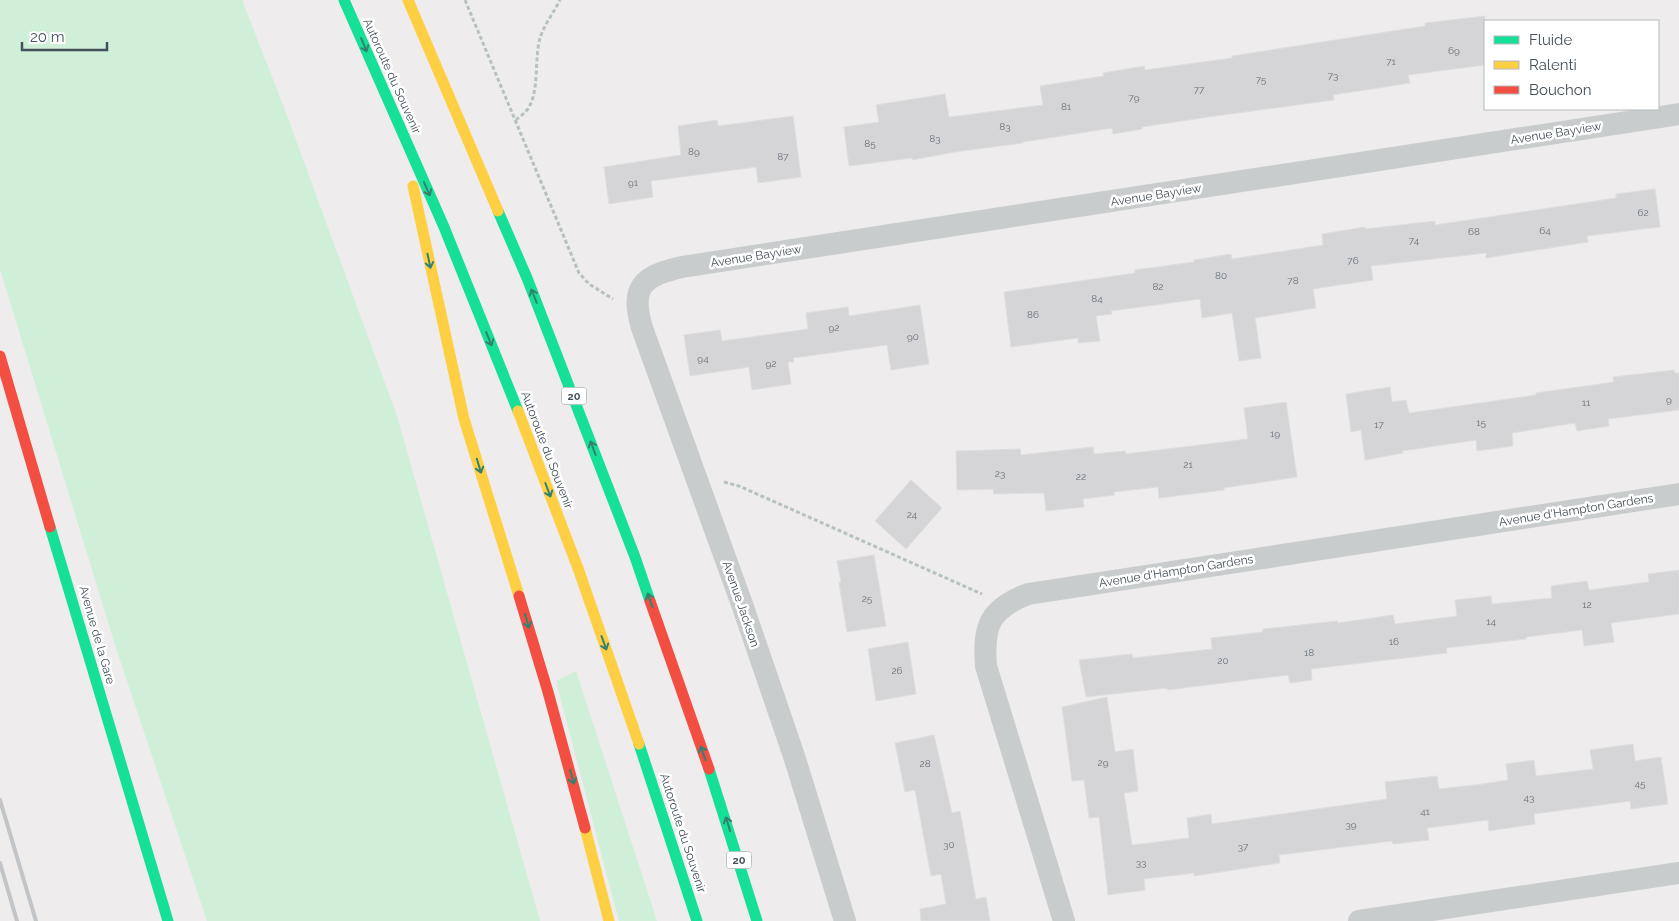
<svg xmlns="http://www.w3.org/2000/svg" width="1679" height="921" font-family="Raleway,sans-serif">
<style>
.green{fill:#cfefd9}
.building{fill:#d5d4d7;stroke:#dfdedf}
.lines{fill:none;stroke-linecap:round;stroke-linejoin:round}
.path{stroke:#b5c2bd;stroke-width:3;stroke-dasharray:4 2.5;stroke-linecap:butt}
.street{stroke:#c8cccd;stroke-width:22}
.fast{stroke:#16e098;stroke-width:11}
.slow{stroke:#ffcf43;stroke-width:11}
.jam{stroke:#f24e42;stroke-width:11}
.rail{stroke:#c2c4c7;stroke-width:4}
.oneway{stroke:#338270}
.labels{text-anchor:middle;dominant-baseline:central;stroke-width:5;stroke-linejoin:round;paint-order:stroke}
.number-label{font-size:10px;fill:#69727a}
.shield{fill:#fff;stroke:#7b848c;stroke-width:1}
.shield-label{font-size:11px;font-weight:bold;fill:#43505a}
.street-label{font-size:12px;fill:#43505a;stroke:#fff}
</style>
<rect width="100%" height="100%" fill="#eeecec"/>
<!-- green -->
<path class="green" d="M0,0H242L285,110L397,416L540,921H207L116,648L0,269Z
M576,671L657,921H619L556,681Z"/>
<!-- building -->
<path class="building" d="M1485,16V65L1408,75L1410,83L1333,95L1334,100L1208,117L1142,127V129L1113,134L1112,128L1023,142V143L955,152L912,160V158L849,166L844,127L879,122L876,105L945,94L949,117L1043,105L1040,86L1104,76L1103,73L1144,66L1145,70L1232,58V56L1425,26V23Z
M793,116L801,177L758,183L756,167L651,181L653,197L609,204L604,167L681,155L678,126L717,120L718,126Z
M1655,189L1660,227L1587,236L1588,242L1486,258V253L1371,266L1373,280L1313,289L1316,308L1255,318L1261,358L1239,361L1232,313L1202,318L1200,299L1111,311L1112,314L1096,316L1100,341L1078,343V338L1011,347L1004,292L1135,273V270L1194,262V260L1231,254L1232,259L1323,245L1322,234L1365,227V229L1435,221V225L1616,198V194Z
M920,305L929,364L891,370L887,345L793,358L794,362H788L791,384L752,390L749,367L690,376L684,335L720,330L722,341L808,329L806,313L848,307L849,316Z
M1674,370L1675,373H1679V410L1608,419L1609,426L1577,431L1575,423L1512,433L1513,446L1477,451L1476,440L1402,451L1403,453L1365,460L1361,430L1351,432L1346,394L1390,387L1392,402L1406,400L1409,413L1536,395V393L1614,382L1613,377Z
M1286,402L1297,477L1224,488V490L1159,498L1158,487L1114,492L1115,495L1083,499L1084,507L1046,511L1044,493L994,494L993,489L957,490L956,451L1020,449L1021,455L1093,447L1094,454L1125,451L1126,454L1248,439L1244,408Z
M911,480L942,508L906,549L875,521Z
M874,555L886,626L847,632L839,583L841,582L837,561Z
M1679,570V614L1611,623L1614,642L1584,646L1582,630L1526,637V639L1446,648L1447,653L1311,669L1312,680L1290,683L1288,675L1167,690V688L1086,697L1079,660L1132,654L1133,658L1212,649L1211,638L1263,632V629L1337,621L1338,623L1393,615L1395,624L1457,616L1455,600L1491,596L1492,604L1552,598L1551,586L1587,581L1589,590L1649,582L1648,574Z
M908,642L916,694L876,701L868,649Z
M1107,697L1115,752L1133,749L1138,791L1124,793L1132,845L1189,838L1187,818L1211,814L1212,824L1387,799L1385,782L1437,776L1439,789L1483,784L1508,780L1506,764L1534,760L1536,776L1593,769L1590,750L1633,744L1635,761L1661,757L1668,804L1631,809L1630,801L1534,814L1535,824L1489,831L1488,820L1427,828L1429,840L1393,844L1392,841L1279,855L1280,863L1194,876V873L1144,879L1145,890L1108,895L1099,817L1089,818L1084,780L1072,781L1062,707Z
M934,735L952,813L960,811L976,899L986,897L990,921H921L920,909L946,904L941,874L931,876L915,790L905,792L895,743Z"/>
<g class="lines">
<!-- path -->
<path class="path" d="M465,0L579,273L589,284L613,299
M516,120C519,117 524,114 527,110C540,93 534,59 540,38C544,25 554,12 560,0
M724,482L739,486L982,594"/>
<!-- street -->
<path class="street" d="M845,921L794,756L743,607L642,328C630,287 642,276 682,267L1679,114
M1064,921L986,666C983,626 989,609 1028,594L1679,494
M1359,921L1679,873"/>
<!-- fast -->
<path class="fast" d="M344,0L444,227L518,411
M498,211L527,278L635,557L650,601
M50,527L168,921
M639,744L697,921
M709,769L757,921"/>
<!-- slow -->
<path class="slow" d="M408,0L498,211
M413,186L464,419L519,596
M518,411L579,571L639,744
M585,828L609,921"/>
<!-- jam -->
<path class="jam" d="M0,356L50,527
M519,596L548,692L585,828
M650,601L709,769"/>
<!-- rail -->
<path class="rail" d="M0,800L36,921
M0,863L17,921"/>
</g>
<!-- one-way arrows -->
<defs><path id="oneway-shaft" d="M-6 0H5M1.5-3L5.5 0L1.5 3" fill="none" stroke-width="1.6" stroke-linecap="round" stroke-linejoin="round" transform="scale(1.25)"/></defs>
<g class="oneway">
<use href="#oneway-shaft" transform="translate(364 45) rotate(67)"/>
<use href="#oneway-shaft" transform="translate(427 189) rotate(66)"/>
<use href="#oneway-shaft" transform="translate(429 261) rotate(78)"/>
<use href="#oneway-shaft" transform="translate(534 296) rotate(-112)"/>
<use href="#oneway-shaft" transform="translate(489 339) rotate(68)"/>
<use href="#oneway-shaft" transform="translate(593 448) rotate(-111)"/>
<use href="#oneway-shaft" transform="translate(479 466) rotate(73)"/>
<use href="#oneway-shaft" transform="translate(548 490) rotate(69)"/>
<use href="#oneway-shaft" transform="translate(650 600) rotate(-109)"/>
<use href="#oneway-shaft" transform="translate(527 621) rotate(73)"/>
<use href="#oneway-shaft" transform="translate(604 643) rotate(70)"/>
<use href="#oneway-shaft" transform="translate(703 753) rotate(-110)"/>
<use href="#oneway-shaft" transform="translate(572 777) rotate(74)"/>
<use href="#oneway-shaft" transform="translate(728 824) rotate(-107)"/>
</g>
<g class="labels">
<!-- number labels -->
<g class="number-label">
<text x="1454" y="50">69</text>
<text x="1391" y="61">71</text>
<text x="1333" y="75">73</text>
<text x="1261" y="79">75</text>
<text x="1199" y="89">77</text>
<text x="1134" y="97">79</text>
<text x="1066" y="106">81</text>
<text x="1005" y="126">83</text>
<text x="935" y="138">83</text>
<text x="870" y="143">85</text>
<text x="694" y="151">89</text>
<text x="783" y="156">87</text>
<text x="633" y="182">91</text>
<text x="1643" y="212">62</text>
<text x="1545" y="230">64</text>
<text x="1474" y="231">68</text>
<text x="1414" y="240">74</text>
<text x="1353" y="260">76</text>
<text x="1221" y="275">80</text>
<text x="1293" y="280">78</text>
<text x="1158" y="286">82</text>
<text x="1097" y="298">84</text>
<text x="1033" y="314">86</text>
<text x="834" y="327">92</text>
<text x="913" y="336">90</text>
<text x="703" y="358">94</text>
<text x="771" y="363">92</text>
<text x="1669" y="399">9</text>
<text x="1586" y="402">11</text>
<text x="1481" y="422">15</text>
<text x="1379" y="424">17</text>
<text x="1275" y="433">19</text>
<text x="1188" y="464">21</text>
<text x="1000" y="473">23</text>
<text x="1081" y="476">22</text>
<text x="912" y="514">24</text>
<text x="867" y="598">25</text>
<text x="1587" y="604">12</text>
<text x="1491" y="621">14</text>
<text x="1394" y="641">16</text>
<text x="1309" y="652">18</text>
<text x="1223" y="660">20</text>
<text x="897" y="670">26</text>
<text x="1103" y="762">29</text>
<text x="925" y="763">28</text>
<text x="1640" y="783">45</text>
<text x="1529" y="797">43</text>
<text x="1425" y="811">41</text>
<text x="1351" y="824">39</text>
<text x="949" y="844">30</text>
<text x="1243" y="846">37</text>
<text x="1141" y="862">33</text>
</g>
<!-- shield labels -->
<g class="shield">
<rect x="561.5" y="387.5" width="25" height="17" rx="4"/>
<rect x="726.5" y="851.5" width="25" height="17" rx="4"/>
</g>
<g class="shield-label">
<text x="574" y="396">20</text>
<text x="739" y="860">20</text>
</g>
<!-- street labels -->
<g class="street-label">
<text transform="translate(392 76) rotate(66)">Autoroute du Souvenir</text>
<text transform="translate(1556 133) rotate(-9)">Avenue Bayview</text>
<text transform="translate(1156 195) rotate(-9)">Avenue Bayview</text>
<text transform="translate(756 256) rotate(-9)">Avenue Bayview</text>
<text transform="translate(547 450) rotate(69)">Autoroute du Souvenir</text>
<text transform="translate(1576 510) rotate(-9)">Avenue d'Hampton Gardens</text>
<text transform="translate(1176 571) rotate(-9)">Avenue d'Hampton Gardens</text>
<text transform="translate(741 604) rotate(71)">Avenue Jackson</text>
<text transform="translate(97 635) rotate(74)">Avenue de la Gare</text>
<text transform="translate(683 833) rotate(72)">Autoroute du Souvenir</text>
</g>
</g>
<!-- legend -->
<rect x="1484" y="20" width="175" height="90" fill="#ffffff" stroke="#b4b9bd"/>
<rect x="1494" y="36" width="25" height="8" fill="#16e098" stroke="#b4b9bd"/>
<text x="1529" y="45" font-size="15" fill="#43505a">Fluide</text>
<rect x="1494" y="61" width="25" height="8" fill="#ffcf43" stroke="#b4b9bd"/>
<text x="1529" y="70" font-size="15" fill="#43505a">Ralenti</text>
<rect x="1494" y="86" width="25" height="8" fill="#f24e42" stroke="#b4b9bd"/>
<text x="1529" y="95" font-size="15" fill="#43505a">Bouchon</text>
<!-- scale -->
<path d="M22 42v8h85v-8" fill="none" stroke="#43505a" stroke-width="2.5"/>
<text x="30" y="42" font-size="15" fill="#43505a" stroke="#ffffff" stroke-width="4" paint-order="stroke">20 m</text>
</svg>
